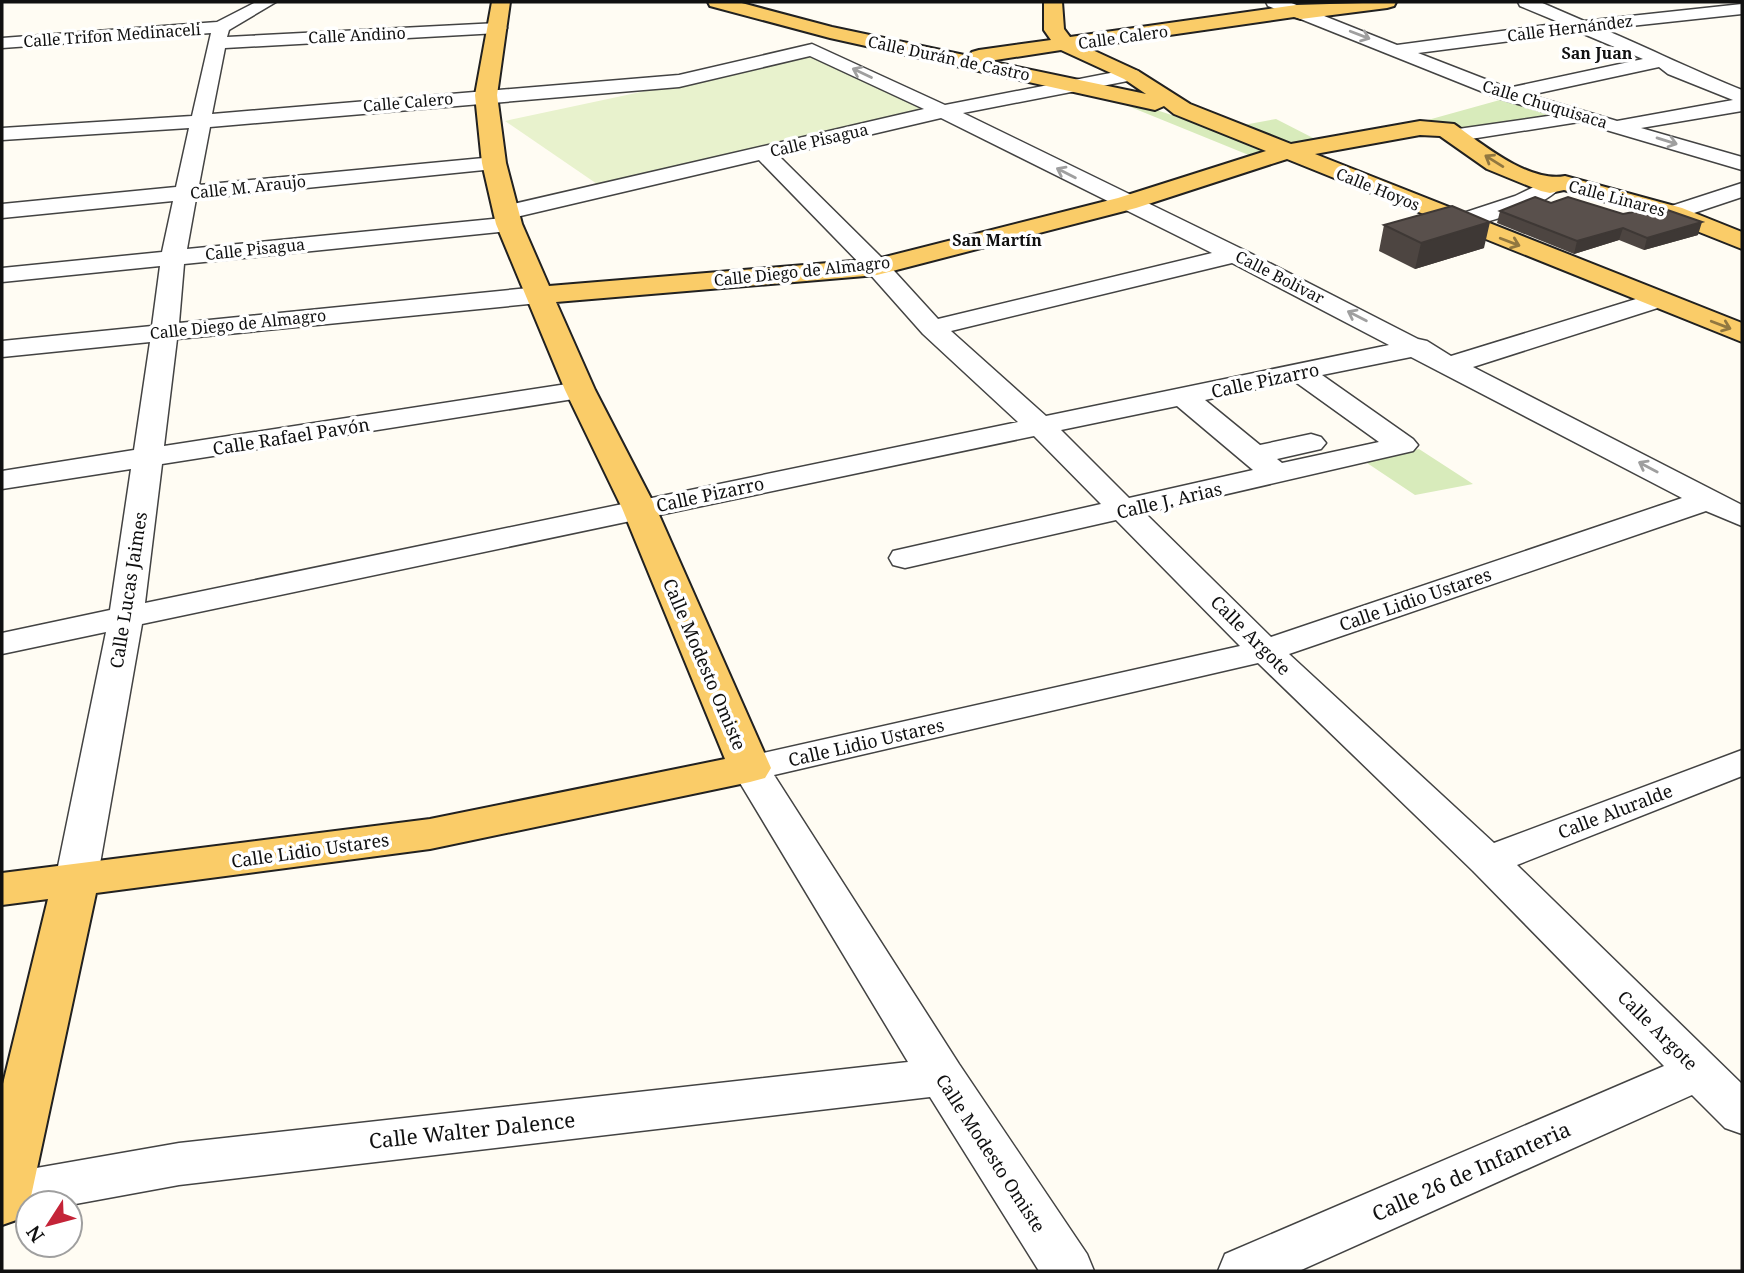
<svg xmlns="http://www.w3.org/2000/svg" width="1744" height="1273" font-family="'Noto Serif',serif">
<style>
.green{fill:#d8ebbb}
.pitch{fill:#e8f2cd}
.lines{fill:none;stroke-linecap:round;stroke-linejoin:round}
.minor-casing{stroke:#434343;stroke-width:3}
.major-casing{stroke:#212121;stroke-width:4}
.minor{fill:#fff;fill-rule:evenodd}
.major{fill:#facc68;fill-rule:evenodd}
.wall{fill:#4d4541}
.shaded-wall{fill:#3e3835}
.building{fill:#59504c;stroke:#3e3835;stroke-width:2}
.oneway{stroke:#9f9f9f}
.oneway2{stroke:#917740}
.labels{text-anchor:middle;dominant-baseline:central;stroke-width:7;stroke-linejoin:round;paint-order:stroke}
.far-street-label{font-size:16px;fill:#101010;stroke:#fff}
.far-neighbourhood-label{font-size:16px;font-weight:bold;fill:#101010;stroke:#fff}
.street-label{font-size:18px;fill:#101010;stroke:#fff}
.near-street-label{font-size:21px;fill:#101010;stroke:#fff}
</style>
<rect width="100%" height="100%" fill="#fffcf3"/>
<!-- green -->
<path class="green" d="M1101,95C1160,108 1214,130 1270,153L1256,158Z
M1507,98L1550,116L1462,129L1441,124L1417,123Z
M1276,119L1319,141L1290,146L1238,126Z
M1419,449L1473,484L1415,495L1364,461Z"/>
<!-- pitch -->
<path class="pitch" d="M800,58H816L922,107V110L600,186L505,121Z"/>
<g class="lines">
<defs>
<path id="minor" d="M256,2H276L229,30L227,37L498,23L507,28L498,33L225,48L212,114L679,75L812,44L945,105L1131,69L1138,71L1141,75L1138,79L963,113L1244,250L1418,339L1427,341L1451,356L1649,295L1658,292L1667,295L1671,300L1667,305L1473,367L1742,505V526L1706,511L1289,654L1494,843L1742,750V776L1517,865L1742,1084V1134L1725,1128L1692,1095L1299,1271H1218L1225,1254L1664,1066L1473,871L1258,663L774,775L959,1064L1087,1254L1094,1271H1039L930,1097L179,1185L70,1205L28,1203V1212L2,1216V1174L179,1143L908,1062L731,768L736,759L1240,646L1116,520L905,568L893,565L889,558L893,551L1101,504L1034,436L142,624L97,881L91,891L76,896L61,891L55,881L106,632L2,654V633L110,610L131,469L2,489V471L134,450L150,342L2,357V341L152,326L160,266L2,282V268L162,252L173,201L2,218V204L176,187L189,128L2,140V128L192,116L211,33L2,48V38L217,22ZM810,56L924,109L500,207L497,212L503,218L187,249L196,199L494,169L502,168L505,163L502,158L494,157L199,185L210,127L679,87ZM941,118L1212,253L938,319L886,262L779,156ZM759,160L868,272L923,334L1018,422L145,603L162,464L580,398L590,396L594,390L590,384L580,382L164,446L177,339L539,303L548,300L552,295L548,290L539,287L179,323L184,264L509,231L517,229L521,224L512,218ZM1232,263L1389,345L1046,416L951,331ZM1411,357L1682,498L1271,637L1145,513L1413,451L1418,445L1413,439L1322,375ZM1294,381L1379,442L1282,463L1277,459L1321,449L1326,443L1321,437L1311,434L1260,445L1205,400ZM1177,406L1253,470L1129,498L1061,430Z
M1266,2H1289L1397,45L1561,23L1520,6L1518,2H1540L1584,21L1742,4V14L1603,29C1650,49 1695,71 1742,90V111L1641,128L1742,157V170L1579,122L1458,141L1451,139L1448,135L1451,131L1458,129L1555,115L1498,98L1268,6ZM1579,32L1643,59L1508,88L1418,53ZM1659,67L1668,74L1733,100L1617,121L1530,95Z
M1550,179L1558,181L1561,186C1547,207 1484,223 1459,229L1451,227L1447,222L1451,217L1515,196Z
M1742,183V197L1673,220L1665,218L1662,213L1665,208Z"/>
<path id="major" d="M492,2H510L497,95L506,163L522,224L549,286L877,259L1118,198L1266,151L1174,114L1164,106L1155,110L830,38L710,6L708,2H738L832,27L969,56L972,52L979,50L1051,40L1044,30V2H1062L1064,29L1070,37L1296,5L1396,2L1394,6L1387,8L1301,19L1294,17L1086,47L1138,71L1190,104L1291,144L1420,121L1454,124C1482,144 1529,183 1565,176L1682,208L1742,232V249L1664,218L1564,190L1550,193L1541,191L1487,169L1440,136L1420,135L1315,154L1742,323V342L1287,159L1136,208L877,275L556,302L595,390L656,508L771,768L765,778L750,782L430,849L96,893L30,1201L22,1218L2,1225V1088L48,899L2,905V873L430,819L725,759L622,508L565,390L496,224L482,163L475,95ZM1061,50L1124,79L1146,94L989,61Z"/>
</defs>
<!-- minor casing -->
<use href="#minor" class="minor-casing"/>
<!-- major casing -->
<use href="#major" class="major-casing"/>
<!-- minor -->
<use href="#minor" class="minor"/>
<!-- major -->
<use href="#major" class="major"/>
</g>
<!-- wall -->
<path class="wall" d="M1551,203L1698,235L1644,250L1619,240L1574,254L1497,223L1500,211Z
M1384,225L1484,248L1415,269L1379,251Z"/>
<!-- shaded-wall -->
<path class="shaded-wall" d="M1490,222L1484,248L1415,269L1421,243Z
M1702,222L1698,235L1644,250L1647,238Z
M1623,228L1619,240L1574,254L1577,241Z"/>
<!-- building -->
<path class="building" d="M1535,197L1551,203L1568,197L1623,214L1659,207L1702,222L1647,238L1623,228L1577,241L1500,211Z
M1452,206L1490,222L1421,243L1384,225Z"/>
<!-- one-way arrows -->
<defs><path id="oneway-shaft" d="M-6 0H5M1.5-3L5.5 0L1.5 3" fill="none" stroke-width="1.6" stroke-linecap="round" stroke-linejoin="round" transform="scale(1.75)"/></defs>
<g class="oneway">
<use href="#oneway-shaft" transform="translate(1360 35) rotate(21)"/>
<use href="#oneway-shaft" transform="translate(862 73) rotate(-155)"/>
<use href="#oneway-shaft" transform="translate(1667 141) rotate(17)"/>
<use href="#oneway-shaft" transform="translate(1066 173) rotate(-153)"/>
<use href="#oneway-shaft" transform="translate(1357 316) rotate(-153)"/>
<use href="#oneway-shaft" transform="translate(1648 467) rotate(-152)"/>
</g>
<g class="oneway2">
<use href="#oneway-shaft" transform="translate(1494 161) rotate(-148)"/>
<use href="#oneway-shaft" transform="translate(1510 242) rotate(21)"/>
<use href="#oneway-shaft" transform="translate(1721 325) rotate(21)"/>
</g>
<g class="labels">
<!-- far-street labels -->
<g class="far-street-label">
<text transform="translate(1570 28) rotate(-7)">Calle Hernández</text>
<text transform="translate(112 35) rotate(-4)">Calle Trifon Medinaceli</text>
<text transform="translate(357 35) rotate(-3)">Calle Andino</text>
<text transform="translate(1123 37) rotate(-8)">Calle Calero</text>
<text transform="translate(949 58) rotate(12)">Calle Durán de Castro</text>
<text transform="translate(408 102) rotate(-5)">Calle Calero</text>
<text transform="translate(1545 104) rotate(17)">Calle Chuquisaca</text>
<text transform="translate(819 140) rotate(-13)">Calle Pisagua</text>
<text transform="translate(248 187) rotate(-6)">Calle M. Araujo</text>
<text transform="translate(1378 189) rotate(22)">Calle Hoyos</text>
<text transform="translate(1617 198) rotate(15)">Calle Linares</text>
<text transform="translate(255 249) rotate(-6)">Calle Pisagua</text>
<text transform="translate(802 271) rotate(-6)">Calle Diego de Almagro</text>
<text transform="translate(1280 277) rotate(27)">Calle Bolivar</text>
<text transform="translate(238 324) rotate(-6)">Calle Diego de Almagro</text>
</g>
<!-- far-neighbourhood labels -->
<g class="far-neighbourhood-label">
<text x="1597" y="53">San Juan</text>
<text x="997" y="240">San Martín</text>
</g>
<!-- street labels -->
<g class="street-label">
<text transform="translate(1265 380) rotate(-12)">Calle Pizarro</text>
<text transform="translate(291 436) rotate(-9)">Calle Rafael Pavón</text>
<text transform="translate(710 494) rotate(-12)">Calle Pizarro</text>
<text transform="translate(1169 500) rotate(-13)">Calle J. Arias</text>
<text transform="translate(128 590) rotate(-81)">Calle Lucas Jaimes</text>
<text transform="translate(1415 599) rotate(-19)">Calle Lidio Ustares</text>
<text transform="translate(1251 635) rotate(45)">Calle Argote</text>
<text transform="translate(705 664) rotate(67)">Calle Modesto Omiste</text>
<text transform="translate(866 742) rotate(-13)">Calle Lidio Ustares</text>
<text transform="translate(1615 811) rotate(-21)">Calle Aluralde</text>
<text transform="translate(310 850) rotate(-8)">Calle Lidio Ustares</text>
<text transform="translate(1658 1030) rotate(45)">Calle Argote</text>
<text transform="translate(991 1153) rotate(57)">Calle Modesto Omiste</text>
</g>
<!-- near-street labels -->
<g class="near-street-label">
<text transform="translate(472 1130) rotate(-6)">Calle Walter Dalence</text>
<text transform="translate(1471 1171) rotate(-24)">Calle 26 de Infanteria</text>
</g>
</g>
<!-- border -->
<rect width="1744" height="1273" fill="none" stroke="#101010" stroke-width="7"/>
<!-- north arrow -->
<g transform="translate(49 1224) rotate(234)"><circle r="33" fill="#ffffff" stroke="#9f9f9f" stroke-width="2"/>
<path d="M0-5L12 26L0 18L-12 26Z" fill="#c42438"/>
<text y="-10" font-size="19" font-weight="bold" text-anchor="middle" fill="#101010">N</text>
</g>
</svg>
